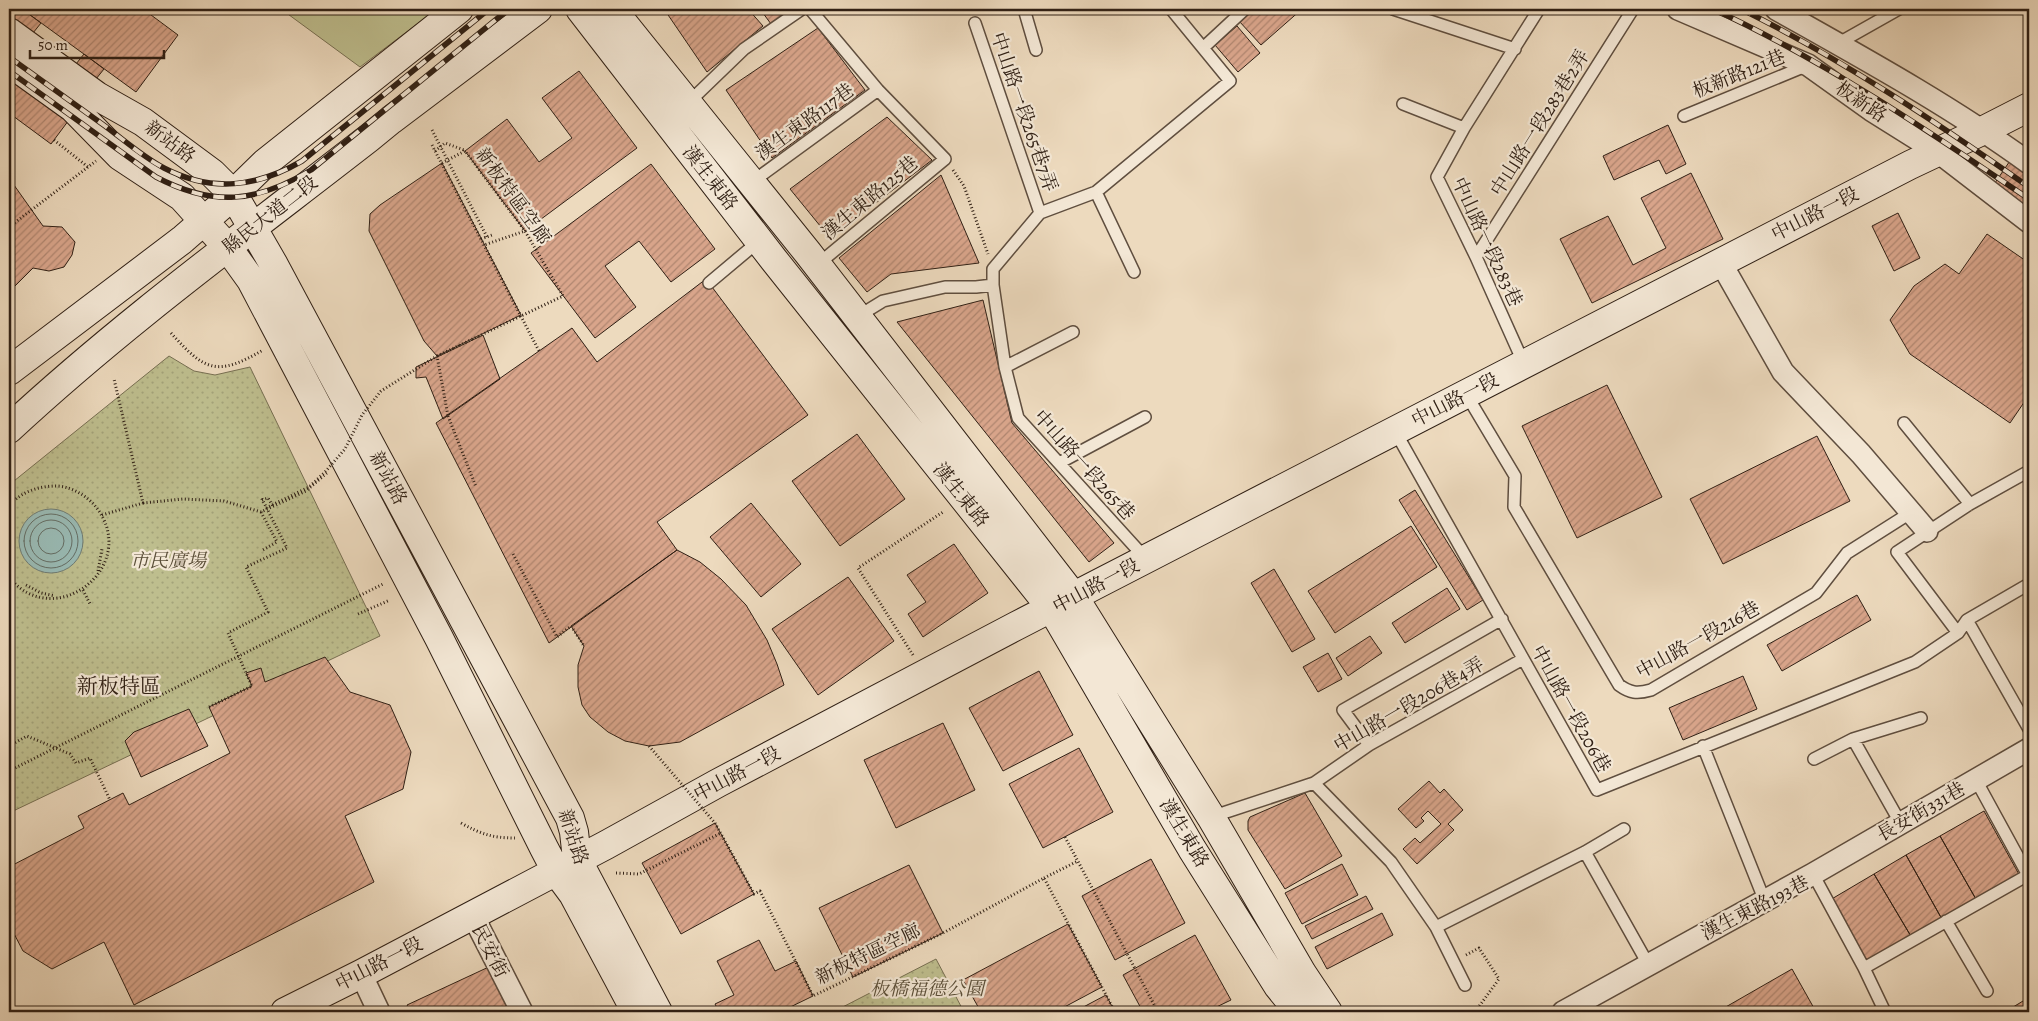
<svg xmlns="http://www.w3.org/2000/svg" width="2038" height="1021" font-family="Alegreya,'Noto Serif TC',serif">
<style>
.grass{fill:#bebe8e;stroke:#776f52}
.park{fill:url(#park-dots);stroke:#776f52}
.water{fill:#99bab4;stroke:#6f7c74}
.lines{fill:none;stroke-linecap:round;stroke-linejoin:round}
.shore{stroke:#646d64;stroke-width:1}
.building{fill:url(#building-hatch);stroke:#302015}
.lane-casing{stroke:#5f4e3f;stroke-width:14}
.street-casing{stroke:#5f4e3f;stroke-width:24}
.secondary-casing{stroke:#302015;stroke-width:30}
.path{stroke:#302015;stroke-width:3;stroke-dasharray:1 2.5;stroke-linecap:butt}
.lane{stroke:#f3e7d5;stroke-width:11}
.street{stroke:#f3e7d5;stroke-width:21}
.secondary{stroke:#f3e7d5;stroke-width:28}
.rail-casing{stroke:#302015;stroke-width:5.5}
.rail{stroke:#f3e7d5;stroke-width:4;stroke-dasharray:11;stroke-linecap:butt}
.path-bridge{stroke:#302015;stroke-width:3;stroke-dasharray:1 2.5;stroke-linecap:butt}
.labels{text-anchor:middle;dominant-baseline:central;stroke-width:4.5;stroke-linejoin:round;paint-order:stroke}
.street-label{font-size:19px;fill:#302015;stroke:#f3e7d5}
.park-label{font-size:19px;font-style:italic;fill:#5b4f39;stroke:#f3e7d5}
.quarter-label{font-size:21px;fill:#302015;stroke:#f3e7d5}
</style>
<defs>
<pattern id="park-dots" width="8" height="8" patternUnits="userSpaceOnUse" patternTransform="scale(1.25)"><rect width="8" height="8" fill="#bebe8e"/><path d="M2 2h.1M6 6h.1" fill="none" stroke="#a4a37a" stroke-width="1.8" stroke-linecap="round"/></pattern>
<pattern id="building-hatch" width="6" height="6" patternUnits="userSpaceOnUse" patternTransform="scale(1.25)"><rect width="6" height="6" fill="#d9a58b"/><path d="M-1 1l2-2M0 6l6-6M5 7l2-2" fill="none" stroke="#b08670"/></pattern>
</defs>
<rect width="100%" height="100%" fill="#eddabe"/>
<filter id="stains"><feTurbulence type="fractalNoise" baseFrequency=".004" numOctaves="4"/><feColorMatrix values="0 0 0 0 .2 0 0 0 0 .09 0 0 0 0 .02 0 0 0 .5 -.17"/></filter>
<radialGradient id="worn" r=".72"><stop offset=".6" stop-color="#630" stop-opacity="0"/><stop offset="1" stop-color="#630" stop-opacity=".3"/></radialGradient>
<!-- grass -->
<path class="grass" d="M281,9H437L360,67Z"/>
<!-- park -->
<path class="park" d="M169,356L194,371L215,375L250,367L380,636L9,813V485Z
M936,959L964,1012H833Z"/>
<!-- water -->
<path class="water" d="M19 541a32 32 0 1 1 64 0a32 32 0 1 1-64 0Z"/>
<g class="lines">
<!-- shore -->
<path class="shore" d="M24 541a27 27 0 1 1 54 0a27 27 0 1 1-54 0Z
M30 541a21 21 0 1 1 42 0a21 21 0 1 1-42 0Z
M38 541a13 13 0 1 1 26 0a13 13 0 1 1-26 0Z"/>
</g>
<!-- building -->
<path class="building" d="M9,9H22L41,23L33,33L76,64L84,54L104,69L96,79L98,81L51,144L9,113Z
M22,9H143L178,35L136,92Z
M664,9H748L763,26L707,72Z
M760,9H792L771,24Z
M1253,9H1302L1261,45L1239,21Z
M1237,26L1260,53L1238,72L1215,45Z
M818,28L865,90L772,158L726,90Z
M579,71L637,148L525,231L465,151L507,119L539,162L572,138L542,98Z
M887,117L932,160L830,238L790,189Z
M1668,125L1686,164L1666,174L1659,160L1614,180L1603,156Z
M2016,152L2029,161V226L1986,196Z
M442,163L521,315L437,356L424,341L369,231L370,214L380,205Z
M651,164L715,249L671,282L639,241L605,266L636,307L595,338L531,253Z
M1691,173L1723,239L1592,303L1560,239L1608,216L1633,265L1666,248L1641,198Z
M941,175L979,263L891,274L867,292L839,258Z
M9,178L43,226L62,227L75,242L72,255L64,267L49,271L33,268L9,292Z
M1898,213L1920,258L1894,271L1872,226Z
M1987,234L2029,263V395L2010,423L1910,354L1890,320L1914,286L1945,264L1959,274Z
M706,279L808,415L657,522L677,550L549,643L436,423L572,328L597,362Z
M983,300L1012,423L1114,543L1089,562L897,322Z
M483,335L500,379L443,419L426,377L416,378V367Z
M1607,385L1662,497L1577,538L1522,426Z
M857,434L905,499L840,546L792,481Z
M1817,436L1850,501L1723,564L1690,499Z
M1415,490L1483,600L1467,610L1399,500Z
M751,503L801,564L761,597L710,537Z
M1411,526L1437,567L1335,633L1308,591Z
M954,544L988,593L923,637L908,614L926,602L907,575Z
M677,550L700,562L721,579L746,605L767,640L777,664L784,685L680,742L649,746L625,741L608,732L590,717L582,705L578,687V665L584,646L571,626Z
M1274,569L1315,639L1292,652L1251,583Z
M848,577L894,641L818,695L772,629Z
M1447,588L1460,609L1405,643L1392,623Z
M1857,595L1871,620L1782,671L1767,645Z
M1370,636L1382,653L1348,676L1336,658Z
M1328,653L1342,679L1318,692L1303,667Z
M325,657L350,692L390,705L411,752L403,789L345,816L374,882L134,1005L104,942L52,969L23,951L9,924V867L84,828L78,816L123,793L129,805L230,753L209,707L252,686L246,673L261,668L265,682Z
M1039,671L1073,735L1003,771L969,708Z
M1743,676L1757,709L1683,740L1669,708Z
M189,709L208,746L141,777L125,741L134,732Z
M943,723L975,790L896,828L864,760Z
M1079,748L1113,812L1043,848L1009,784Z
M1429,781L1440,793L1444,789L1463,810L1448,824L1454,830L1417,864L1403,849L1415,838L1420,843L1441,824L1428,811L1421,818L1424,821L1416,828L1398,809Z
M1305,793L1342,856L1285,889L1248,830V821L1250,817Z
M1984,811L2021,878L1977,901L1940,836Z
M715,823L754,894L681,934L642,863Z
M1940,836L1977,901L1943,921L1906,855Z
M1906,855L1943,921L1912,938L1874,874Z
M1151,859L1185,923L1115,960L1082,896Z
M1342,864L1358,895L1302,924L1285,893Z
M909,865L943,933L853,977L819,908Z
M1874,874L1912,938L1868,964L1830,900Z
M1366,896L1373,909L1312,939L1305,926Z
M1382,913L1393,935L1327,969L1315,947Z
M1068,924L1102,987L1055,1012H981L963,980Z
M1195,935L1231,1000L1206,1012H1143L1123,975Z
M759,940L775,971L796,961L813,996L780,1012H719L715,1004L734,995L717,961Z
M493,965L515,1012H411L407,1005Z
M1792,969L1815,1010L1811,1012H1717Z
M1106,995L1115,1012H1074Z
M2029,997V1010L2023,1001Z
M2023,1001L2029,1012H2005Z"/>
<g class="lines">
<defs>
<path id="lane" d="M810,9L878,90L945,159L817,265
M1024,9L1036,50
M1393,9L1515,49
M975,23L1040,213
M1837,44L1899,9
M1203,48L1245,9
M688,103L744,49L802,9
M1403,104L1464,128
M1684,116L1808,65
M752,182L878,90
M1096,192L1134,272
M1476,257L1633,9
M709,283L759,241
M857,317L883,301L945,287H976L993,285
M1524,364L1476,257L1437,177L1464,128L1539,9
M1005,367L1073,332
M1466,394L1515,476L1514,507L1619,685C1630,693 1637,694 1651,690L1816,593L1847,553L1910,513
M1904,423L1970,504
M1395,431L1597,790L1915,662L1958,633L1967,620L2029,584
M1059,463L1145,417
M1146,559L1018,418L1005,367L993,285V269L1040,213L1096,192L1230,81L1171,9
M1967,620L2029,729
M1958,633L1897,552L1970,504L2029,471
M1853,739L1901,824
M1369,745L1343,710L1502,619
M1703,746L1762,894
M1814,759L1853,739L1921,718
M1976,780L2029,877
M1314,783L1391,862L1436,927L1465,985
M1211,817L1314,783L1369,745L1523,659
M1585,852L1648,964
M1813,874L1864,968L1885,1012
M1946,921L1987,991
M1436,927L1585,852L1624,829
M1864,968L2028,875"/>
<path id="street" d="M1678,9L1808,65L1871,110L1938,152L2029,222
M1776,9C1863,58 1949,105 2029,163
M1721,263L1783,372L1861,454L1927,531
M473,916L522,1012
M361,974L379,1012
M1563,1012L1813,874L2029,749"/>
<path id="secondary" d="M580,9L774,260L1052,609L1192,849L1278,986L1299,1012
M612,9L808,253L1074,597L1211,817L1302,973L1328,1012
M9,32L97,96L143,122L212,173L233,194L274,265L570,818L574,832L577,859L658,1012
M9,62L73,108L120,156L182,197L228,248L251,280L439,638L544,848L556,871L573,894L636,1012
M9,371L182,240L221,206L265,163L459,9
M9,429C122,324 247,233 369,138L391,120L538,9
M285,1012L361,974L606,845L718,783L1016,626L1910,165L1984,130L2029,107"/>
</defs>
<!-- lane casing -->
<use href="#lane" class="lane-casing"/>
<!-- street casing -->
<use href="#street" class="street-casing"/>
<!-- secondary casing -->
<use href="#secondary" class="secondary-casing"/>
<!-- path -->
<path class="path" d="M432,130L487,237
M54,140L88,167
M432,145L539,351
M953,170L964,186L988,254
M9,227L96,161
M481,239L492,235
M171,333C205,371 217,377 263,350
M437,356L563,296L525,231L484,245
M448,416L476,487
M262,500L268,498L273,506
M143,503L183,499L224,501L261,512L306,491L328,472
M9,507C19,492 39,486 56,486C71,486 87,496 96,507C142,566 54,634 9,577
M261,512L277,542L261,551
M102,515L143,503L114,379
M513,554L557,637L571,626L584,646
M98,571L102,549
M26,585L41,593L55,596
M83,590L90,604
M358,614L390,600
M913,655L858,568L943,512
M9,771L383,584
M461,823C481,834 492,838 515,838
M715,823L754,894L760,891L813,996L943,933L1044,878L1115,1012
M1065,837L1158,1012
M616,873L639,874L721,833
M1044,878L1078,861
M1466,955L1479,948L1499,979L1475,1012"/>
<!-- lane -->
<use href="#lane" class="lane"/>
<!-- street -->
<use href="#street" class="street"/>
<!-- secondary -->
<use href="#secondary" class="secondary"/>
<defs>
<path id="rail" d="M1713,9C1825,61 1927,130 2029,199
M1741,9C1842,59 1936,122 2029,187
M9,57C41,80 73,103 105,126C124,140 143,157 164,168C212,193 257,187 302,161L489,9
M9,71L156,177C213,207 256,203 311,170L509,9"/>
</defs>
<!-- rail casing -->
<use href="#rail" class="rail-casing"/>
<!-- rail -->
<use href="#rail" class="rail"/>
<!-- path-bridge -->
<path class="path-bridge" d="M435,151L445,143L464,150
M442,163L465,151L525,231
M266,508L309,487L325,472L345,449L362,415L381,391L437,356L448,416
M209,707L252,686L228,633L268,612L246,567L287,548L261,497
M9,746L27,736L70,754L76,763L90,758L110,800
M649,746L715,823"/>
</g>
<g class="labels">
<!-- street labels -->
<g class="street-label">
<text transform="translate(1739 74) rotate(-22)">板新路121巷</text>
<text transform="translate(1861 102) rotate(34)">板新路</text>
<text transform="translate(1024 112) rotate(71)">中山路一段265巷7弄</text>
<text transform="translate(805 122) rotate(-36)">漢生東路117巷</text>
<text transform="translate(1540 123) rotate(-58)">中山路一段283巷2弄</text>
<text transform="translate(170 142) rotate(37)">新站路</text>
<text transform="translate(710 178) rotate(52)">漢生東路</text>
<text transform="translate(513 196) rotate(54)">新板特區空廊</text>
<text transform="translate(870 198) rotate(-40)">漢生東路125巷</text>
<text transform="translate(1815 214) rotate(-27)">中山路一段</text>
<text transform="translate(270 215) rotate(-38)">縣民大道二段</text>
<text transform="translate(1487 242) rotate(65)">中山路一段283巷</text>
<text transform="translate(1455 400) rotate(-27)">中山路一段</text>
<text transform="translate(1084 465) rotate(48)">中山路一段265巷</text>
<text transform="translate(388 478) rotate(62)">新站路</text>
<text transform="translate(961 495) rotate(51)">漢生東路</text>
<text transform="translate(1096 586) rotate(-28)">中山路一段</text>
<text transform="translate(1698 640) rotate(-29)">中山路一段216巷</text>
<text transform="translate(1409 705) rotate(-30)">中山路一段206巷4弄</text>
<text transform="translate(1571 709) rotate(61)">中山路一段206巷</text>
<text transform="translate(737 774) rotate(-28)">中山路一段</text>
<text transform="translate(1921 812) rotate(-30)">長安街331巷</text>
<text transform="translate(1184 833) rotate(59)">漢生東路</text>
<text transform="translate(573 837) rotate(72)">新站路</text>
<text transform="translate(1755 908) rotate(-27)">漢生東路193巷</text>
<text transform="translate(490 951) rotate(63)">民安街</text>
<text transform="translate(868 954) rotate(-26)">新板特區空廊</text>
<text transform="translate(379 964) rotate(-27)">中山路一段</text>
</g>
<!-- park labels -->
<g class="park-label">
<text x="168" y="561">市民廣場</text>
<text x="927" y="989">板橋福德公園</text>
</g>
<!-- quarter labels -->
<g class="quarter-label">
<text x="119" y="686">新板特區</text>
</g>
</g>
<!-- margin -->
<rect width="2038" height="1021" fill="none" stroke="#eddabe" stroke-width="30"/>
<rect x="10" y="10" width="2018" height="1001" fill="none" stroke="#302015" stroke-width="2.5"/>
<rect x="15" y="15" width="2008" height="991" fill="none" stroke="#302015"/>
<!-- scale -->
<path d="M30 50v8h134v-8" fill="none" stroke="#302015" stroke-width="2.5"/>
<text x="38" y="50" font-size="15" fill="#302015" stroke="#f3e7d5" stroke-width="4" paint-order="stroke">50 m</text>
<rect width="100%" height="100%" filter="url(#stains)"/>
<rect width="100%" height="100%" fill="url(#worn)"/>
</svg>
